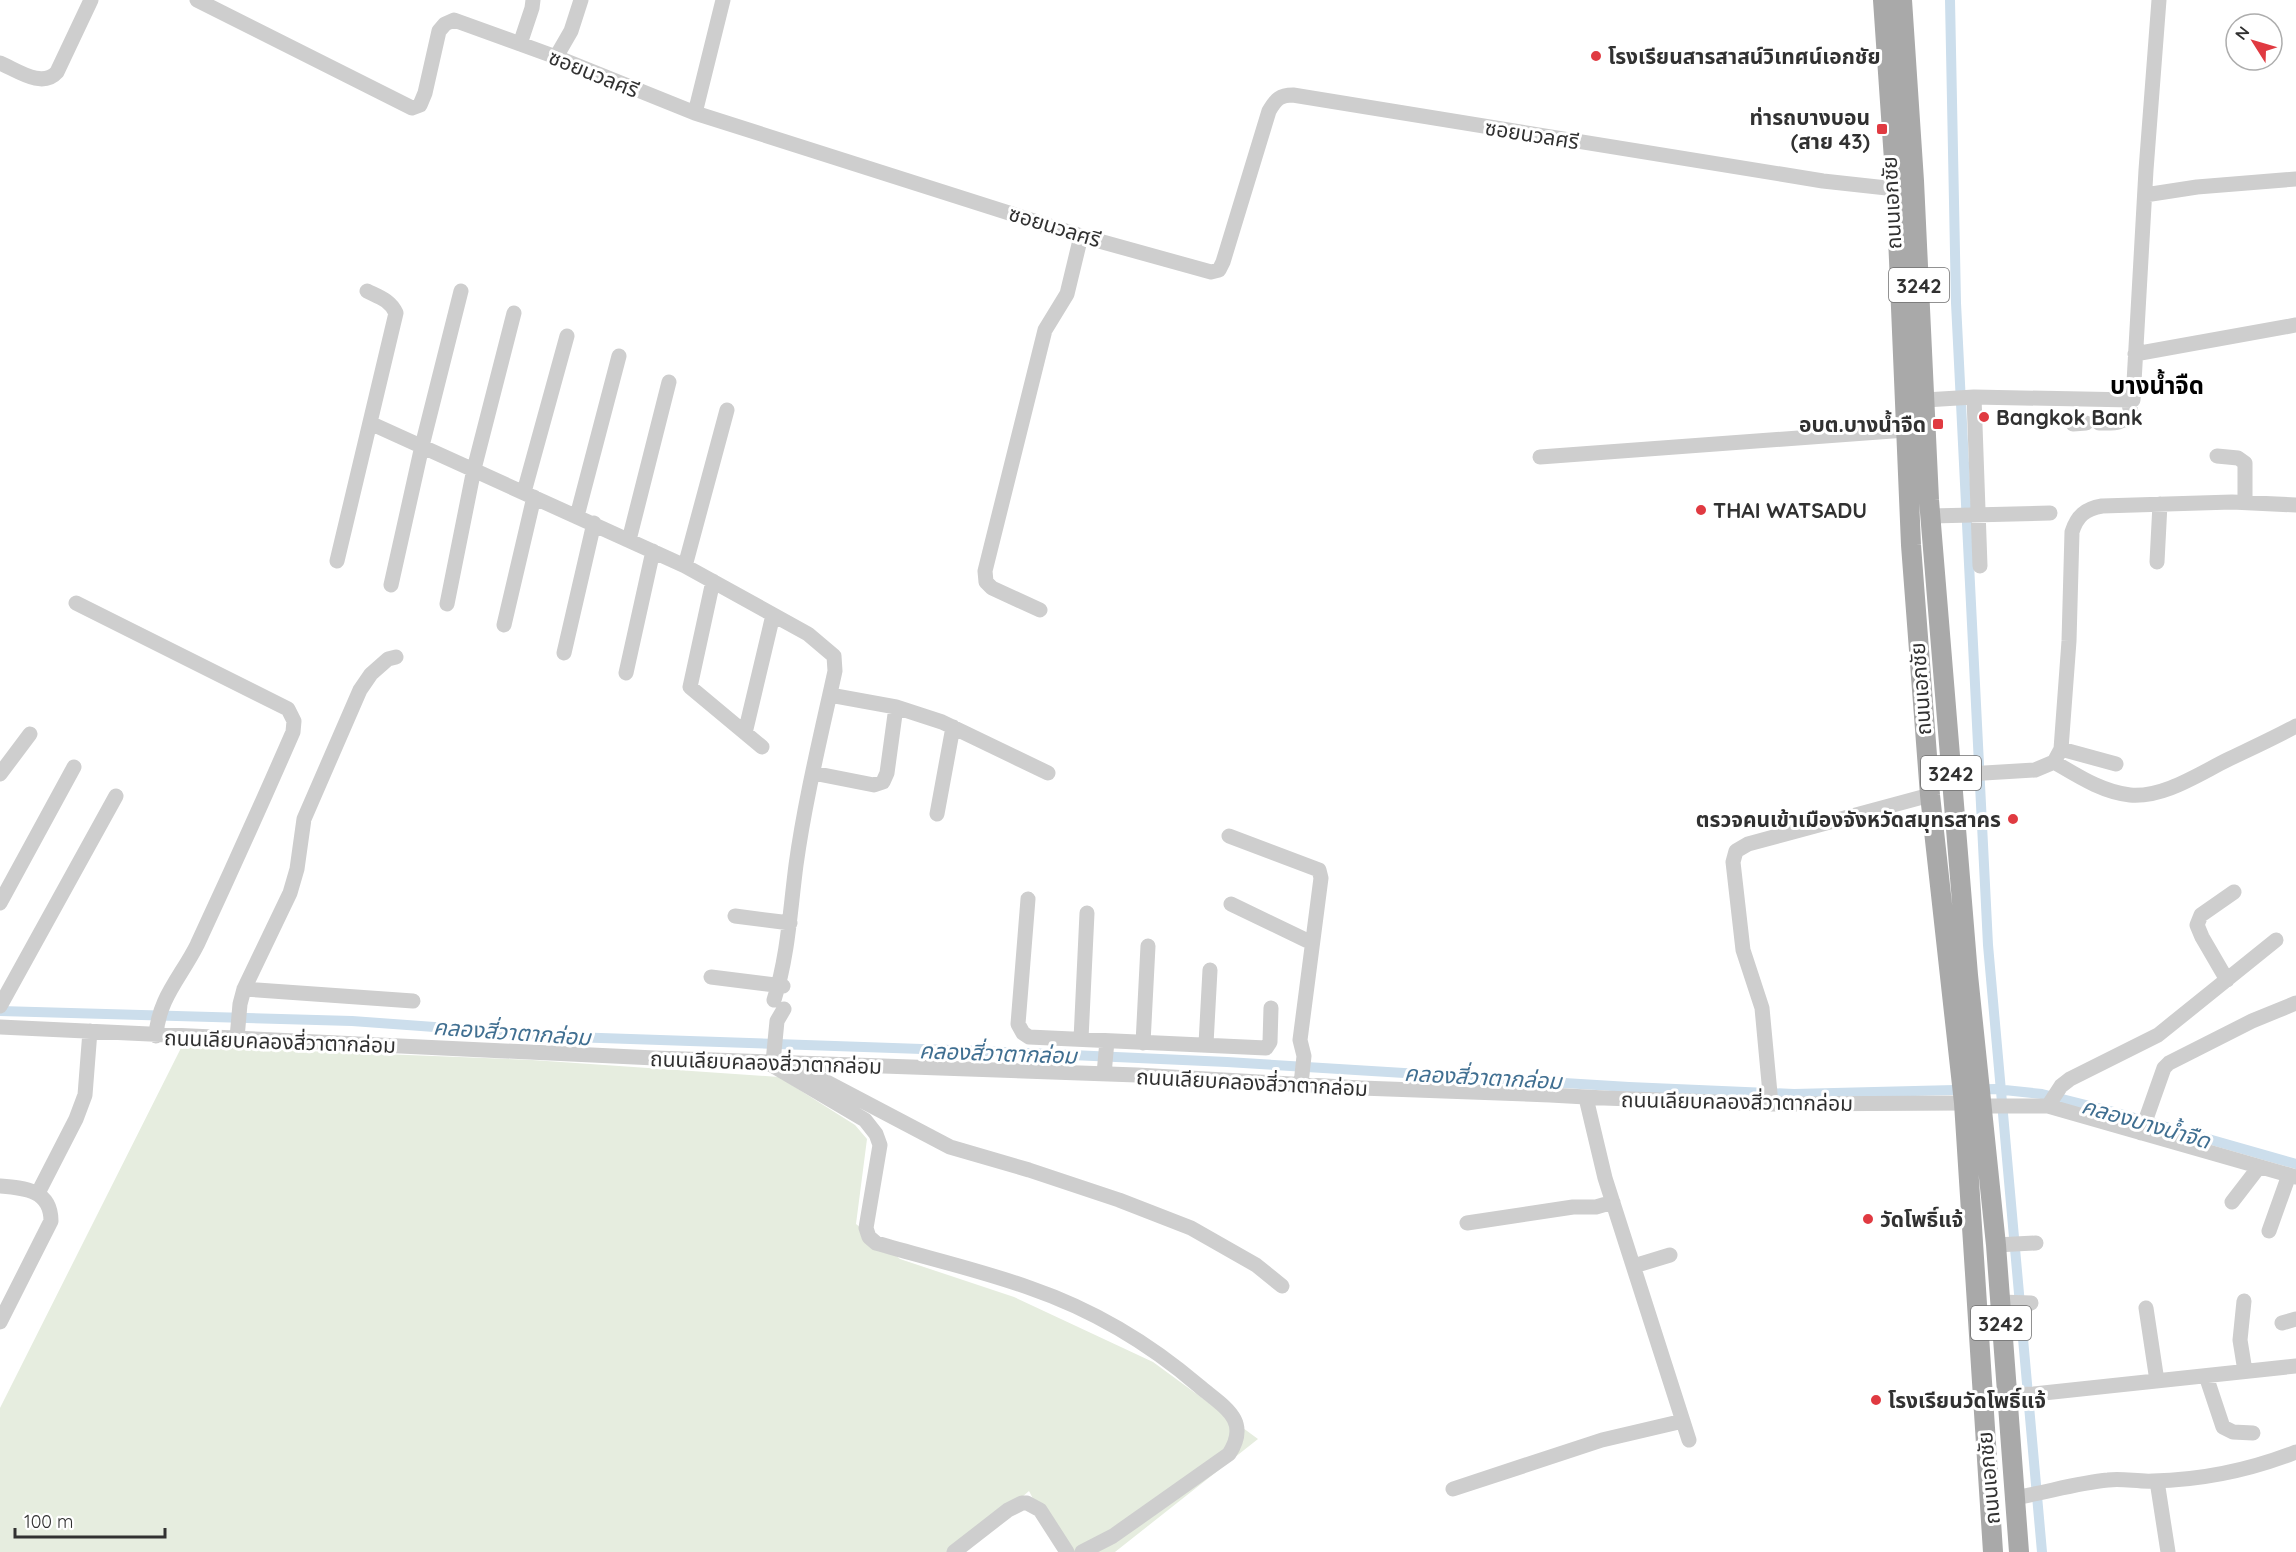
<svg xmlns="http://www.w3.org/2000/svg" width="2296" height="1552" font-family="Quicksand,'Noto Sans Thai',sans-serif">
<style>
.green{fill:#e6eddf}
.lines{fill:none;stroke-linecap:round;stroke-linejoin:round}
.canal{stroke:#ccdeec;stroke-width:10}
.minor{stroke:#cecece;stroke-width:15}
.major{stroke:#a9a9a9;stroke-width:20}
.poi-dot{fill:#e03a41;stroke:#fff;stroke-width:2}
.labels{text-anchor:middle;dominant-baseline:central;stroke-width:6;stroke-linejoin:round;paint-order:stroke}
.shield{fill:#fff;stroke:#6f6f6f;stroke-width:1.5}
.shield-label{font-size:20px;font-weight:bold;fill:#313131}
.poi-label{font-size:21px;font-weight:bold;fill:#313131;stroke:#fff;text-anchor:start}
.street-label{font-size:21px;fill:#313131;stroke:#fff}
.water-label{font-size:22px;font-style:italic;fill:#406f91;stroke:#fff}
.quarter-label{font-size:24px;font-weight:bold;fill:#000;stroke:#fff}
</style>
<rect width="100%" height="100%" fill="#fff"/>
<!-- green -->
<path class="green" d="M182,1046L532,1060L779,1077L855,1125L867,1139L856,1224L900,1259L1014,1297L1153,1362L1258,1439L1115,1552H1061L1029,1491L958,1552H0V1408Z"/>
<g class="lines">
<!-- canal -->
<path class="canal" d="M1950,0L1956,303L1988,945L2042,1552
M0,1011L352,1021L571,1037L980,1051L1227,1062L1629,1087L1794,1094L1995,1089L2042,1094L2110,1111L2296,1164"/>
<!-- minor -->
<path class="minor" d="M197,0L412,108L420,105L425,93L439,31L445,24L454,20L556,57L695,113L1081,236L1211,272L1219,270L1223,262L1269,111C1276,99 1280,95 1293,95L1823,181L1896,189
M520,44L532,8L533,0
M556,57L571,31L581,0
M0,63C17,70 42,89 57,72L91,0
M695,113L723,0
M2145,195L2197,187L2296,179
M2135,354L2296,325
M1974,397L1980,566
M1925,400L1974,397L2133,400L2146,170L2159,0
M370,423L685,566L808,634L834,656L835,671C821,735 805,800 796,865C790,911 788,956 774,1000
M2099,423C2113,423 2123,425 2131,412L2128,401
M2073,424L2086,423
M2217,456L2238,458L2245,463V502
M1540,457L1906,430
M524,492L567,336
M577,516L619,356
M1931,516L2050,513
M629,540L669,382
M337,561L396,313C390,300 379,297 367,291
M2157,562L2160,504
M685,566L727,410
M713,581L690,687L762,747
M391,585L422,446L461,291
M76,603L288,709L294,721L293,732C262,803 230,874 197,945C181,977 158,999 156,1036
M447,604L474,469L514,313
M1040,610L992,588L986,582L985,571L1045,330L1067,294L1081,236
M504,625L534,497
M564,653L594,523
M626,673L653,551
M830,695L896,707L942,722L1048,773
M745,733L773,615
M2061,749L2116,764
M2054,762C2078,776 2102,792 2130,795C2164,798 2200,773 2229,759C2252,748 2274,738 2296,726
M813,773L874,785L883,782L887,773L896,707
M0,774L30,734
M1951,775L2035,770L2054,762L2061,749L2069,641L2072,532C2077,516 2085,509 2102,506L2232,502L2296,505
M937,814L953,727
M1229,836L1319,870L1321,878L1300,1040L1304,1056L1301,1084
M1028,899L1018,1024L1023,1033L1029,1037L1266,1048L1270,1042L1271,1008
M0,903L74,767
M1231,904L1312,943
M735,916L790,923
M711,977L783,986
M2227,980L2202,937L2197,925L2201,915L2234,892
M244,989L413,1001
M0,1006L116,796
M0,1027L655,1058L1137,1075L1361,1088L1550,1095L1604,1098L1771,1104L1964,1103
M237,1038L240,1004L244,989L290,893L297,869L304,819L360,690L371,674L388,659L396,657
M1081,1039L1087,913
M1143,1043L1148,946
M1206,1044L1210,970
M773,1062L777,1021L784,1009
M770,1064L865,1120L876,1134L880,1145L866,1228L869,1237L876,1243C927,1258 980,1270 1030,1288C1091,1309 1150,1344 1199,1386C1224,1407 1251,1420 1229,1454L1113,1536L1082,1552
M798,1067L950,1147L1029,1170L1119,1200L1191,1228L1256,1265L1282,1286
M1104,1074L1107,1041
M1586,1098L1605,1178L1689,1440
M1771,1104L1762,1008L1743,950L1733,862L1736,851L1748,844L1930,795
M1982,1106H2048L2296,1177
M2048,1106L2061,1086L2070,1079L2158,1035L2276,940
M2141,1133L2164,1068L2169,1063L2252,1021L2296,1003
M0,1186C25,1188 51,1190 51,1221L0,1322
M38,1193L76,1119L85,1095L90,1031
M2232,1202L2259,1167
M1467,1223L1573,1207H1596L1613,1202
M2269,1231L2289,1175
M1996,1245L2036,1243
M1634,1266L1670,1255
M2244,1301L2240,1340L2245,1371
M2000,1302L2031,1303
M2146,1308L2157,1381
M2282,1323L2296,1319
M2206,1376L2223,1427L2233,1432L2253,1433
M2006,1395L2034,1394L2296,1366
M2157,1481L2168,1552
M1453,1489L1602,1440L1683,1421
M2013,1498C2045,1493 2076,1483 2108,1480C2123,1478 2138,1482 2153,1481C2203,1480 2250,1470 2296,1452
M954,1552L1008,1510L1022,1503H1027L1040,1510L1067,1552"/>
<!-- major -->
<path class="major" d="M1883,0L1896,189L1911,545L1930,795L1964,1103L1993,1552
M1902,0L1914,181L1929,500L1968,975L1996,1245L2019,1552"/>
</g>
<!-- markers -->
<g class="poi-dot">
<circle cx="1596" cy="56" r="6"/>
<rect x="1876" y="123" width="12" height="12" rx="3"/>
<circle cx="1984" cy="417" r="6"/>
<rect x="1932" y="418" width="12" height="12" rx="3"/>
<circle cx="1701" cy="510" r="6"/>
<circle cx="2013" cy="819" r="6"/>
<circle cx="1868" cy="1219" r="6"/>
<circle cx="1876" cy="1400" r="6"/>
</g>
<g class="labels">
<!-- shield labels -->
<g class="shield">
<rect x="1889" y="268" width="60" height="34" rx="4.5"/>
<rect x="1921" y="756" width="60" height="34" rx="4.5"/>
<rect x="1971" y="1306" width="60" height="34" rx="4.5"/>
</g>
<g class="shield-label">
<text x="1919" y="285">3242</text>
<text x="1951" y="773">3242</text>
<text x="2001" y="1323">3242</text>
</g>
<!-- poi labels -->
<g class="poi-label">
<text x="1608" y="56">โรงเรียนสารสาสน์วิเทศน์เอกชัย</text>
<text x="1870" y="117" text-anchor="end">ท่ารถบางบอน<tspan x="1870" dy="24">(สาย 43)</tspan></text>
<text x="1996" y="417">Bangkok Bank</text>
<text x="1926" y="424" text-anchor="end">อบต.บางน้ำจืด</text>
<text x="1713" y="510">THAI WATSADU</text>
<text x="2001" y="819" text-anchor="end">ตรวจคนเข้าเมืองจังหวัดสมุทรสาคร</text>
<text x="1880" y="1219">วัดโพธิ์แจ้</text>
<text x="1888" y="1400">โรงเรียนวัดโพธิ์แจ้</text>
</g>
<!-- street labels -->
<g class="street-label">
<text transform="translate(594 73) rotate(22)">ซอยนวลศรี</text>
<text transform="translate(1532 134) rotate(9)">ซอยนวลศรี</text>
<text transform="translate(1891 203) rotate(-93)">ถนนเอกชัย</text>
<text transform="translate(1055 226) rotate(17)">ซอยนวลศรี</text>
<text transform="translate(1920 689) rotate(-94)">ถนนเอกชัย</text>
<text transform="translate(280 1041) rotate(2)">ถนนเลียบคลองสี่วาตากล่อม</text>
<text transform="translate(766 1062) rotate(2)">ถนนเลียบคลองสี่วาตากล่อม</text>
<text transform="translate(1252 1082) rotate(3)">ถนนเลียบคลองสี่วาตากล่อม</text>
<text transform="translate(1737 1101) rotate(1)">ถนนเลียบคลองสี่วาตากล่อม</text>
<text transform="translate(1988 1478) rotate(-95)">ถนนเอกชัย</text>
</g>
<!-- water labels -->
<g class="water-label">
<text transform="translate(512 1032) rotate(4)">คลองสี่วาตากล่อม</text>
<text transform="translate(998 1053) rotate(2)">คลองสี่วาตากล่อม</text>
<text transform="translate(1483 1077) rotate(3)">คลองสี่วาตากล่อม</text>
<text transform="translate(2146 1123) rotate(16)">คลองบางน้ำจืด</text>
</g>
<!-- quarter labels -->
<g class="quarter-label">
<text x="2157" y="385">บางน้ำจืด</text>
</g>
</g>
<!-- north arrow -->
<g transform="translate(2254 42) rotate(307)"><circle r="28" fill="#ffffff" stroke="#adadad" stroke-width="1.5"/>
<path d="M0-4.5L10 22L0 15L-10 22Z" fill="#e03a41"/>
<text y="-9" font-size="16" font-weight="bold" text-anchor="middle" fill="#313131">N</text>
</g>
<!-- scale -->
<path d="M15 1528v9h150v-9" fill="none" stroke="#313131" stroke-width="3"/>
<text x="24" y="1528" font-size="18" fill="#313131" stroke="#ffffff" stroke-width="4.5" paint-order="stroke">100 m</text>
</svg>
